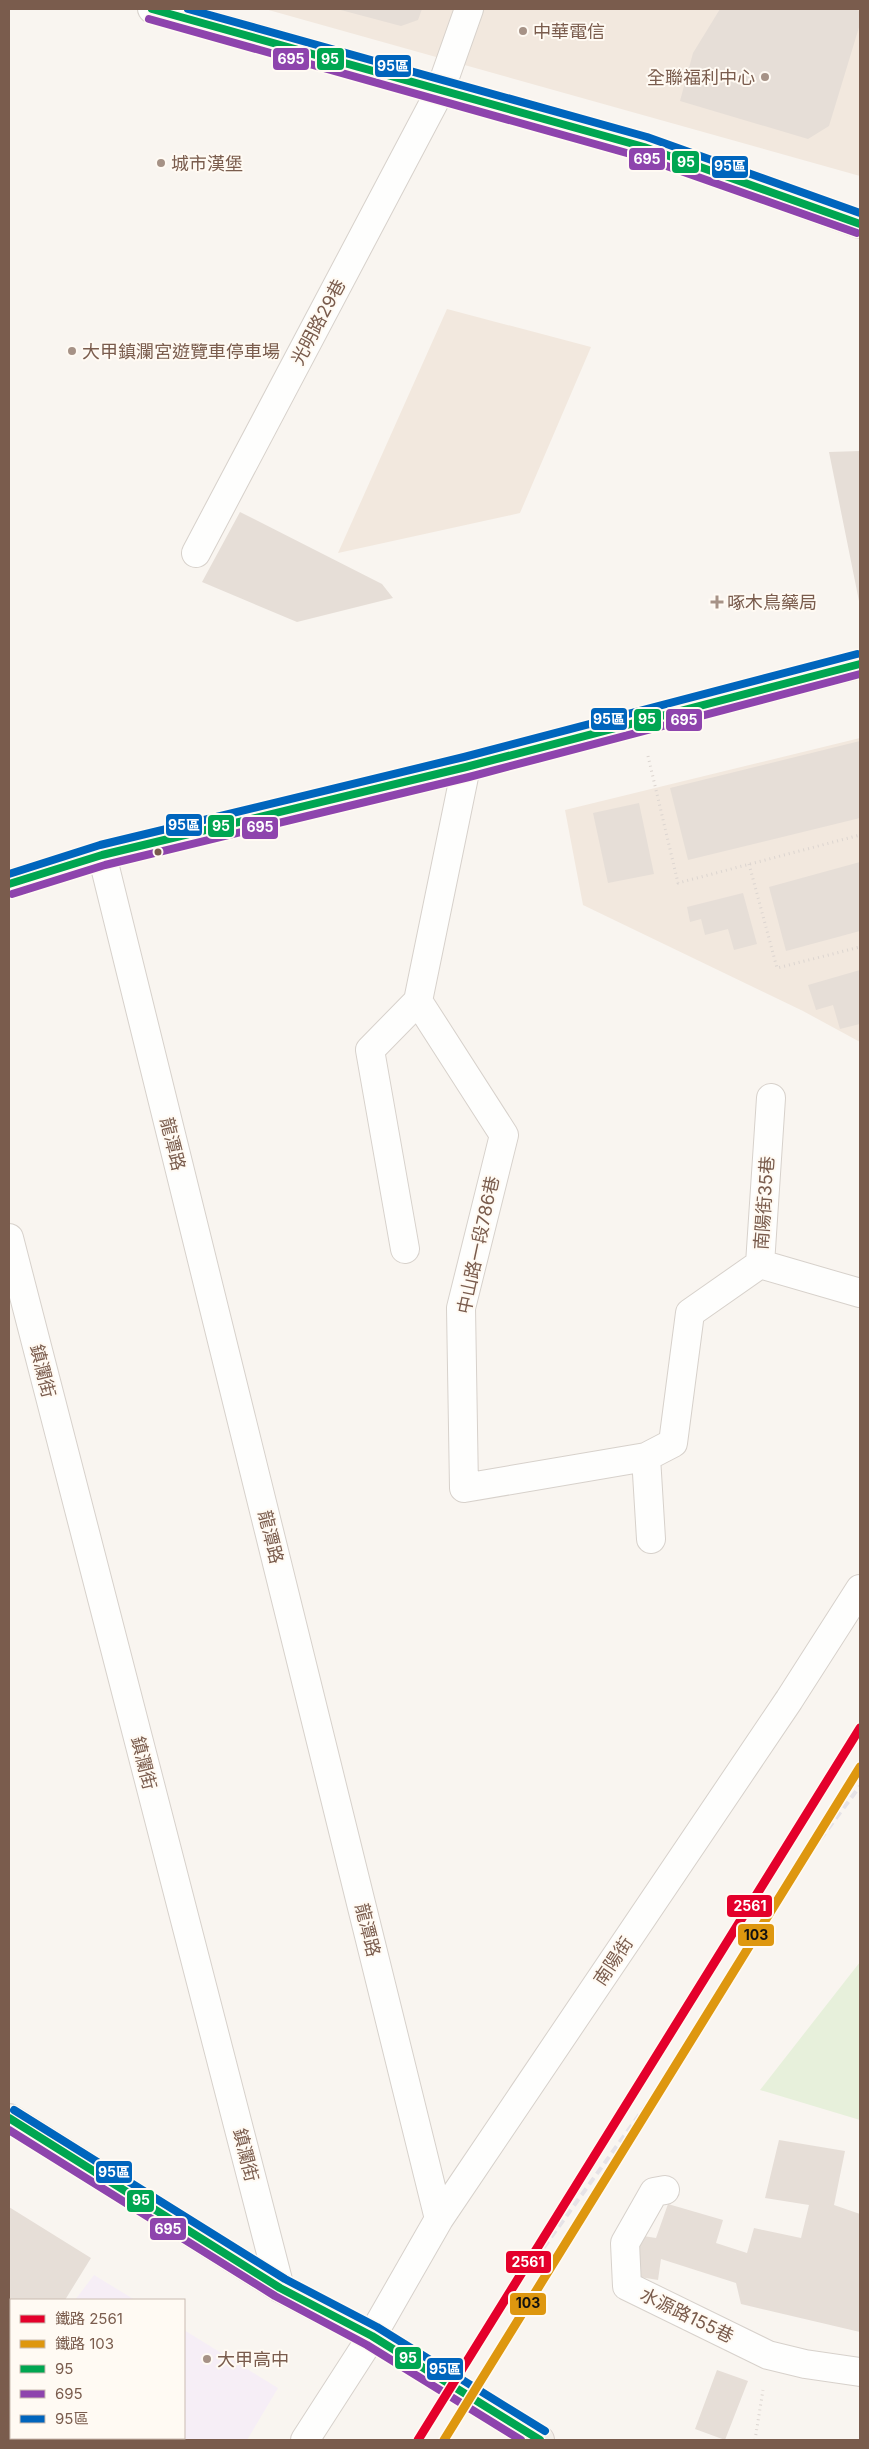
<svg xmlns="http://www.w3.org/2000/svg" width="869" height="2449" font-family="Inter,'Noto Sans TC',sans-serif">
<style>
.residential{fill:#f2e8de}
.education{fill:#f6eef6}
.green{fill:#e7f0db}
.building{fill:#e6ded7}
.lines{fill:none;stroke-linecap:round;stroke-linejoin:round}
.minor-casing{stroke:#d7d1cb;stroke-width:30}
.major-casing{stroke:#dad1cc;stroke-width:30}
.path{stroke:#dcd5d0;stroke-width:3;stroke-dasharray:1 4;stroke-linecap:butt}
.minor{stroke:#fefefd;stroke-width:28}
.major{stroke:#f3eee8;stroke-width:28}
.rail{stroke:#e6e3e7;stroke-width:4;stroke-dasharray:8 5;stroke-linecap:butt}
.bus-1-casing{stroke:#fffaf3;stroke-width:11}
.bus-2-casing{stroke:#fffaf3;stroke-width:11}
.bus-3-casing{stroke:#fffaf3;stroke-width:11}
.bus-1{stroke:#00a651;stroke-width:8}
.bus-2{stroke:#8e44ad;stroke-width:8}
.bus-3{stroke:#0065bd;stroke-width:8}
.rail-1-casing{stroke:#fffaf3;stroke-width:12}
.rail-2-casing{stroke:#fffaf3;stroke-width:12}
.rail-1{stroke:#e4002b;stroke-width:9}
.rail-2{stroke:#de970f;stroke-width:9}
.poi-dot{fill:#a69286;stroke:#fffaf3;stroke-width:2}
.bus-dot{fill:#7a5c4d;stroke:#fffaf3;stroke-width:2}
.labels{text-anchor:middle;dominant-baseline:central;stroke-width:4;stroke-linejoin:round;paint-order:stroke}
.poi-label{font-size:18px;fill:#7a5c4d;stroke:#fffaf3;text-anchor:start}
.street-label{font-size:18px;fill:#7a5c4d;stroke:#fffaf3}
.line-badge{stroke:#fffaf3;stroke-width:2}
.badge-label{font-size:14px;text-anchor:middle;font-weight:bold;fill:#fff}
.pale-badge-label{font-size:14px;text-anchor:middle;font-weight:bold;fill:#111}
</style>
<rect width="100%" height="100%" fill="#f9f5f0"/>
<!-- residential -->
<path class="residential" d="M265,9H860V176Z
M447,309L591,347L520,513L338,553Z
M860,738V1042L803,1011L583,905L565,810Z"/>
<!-- education -->
<path class="education" d="M94,2275L135,2300H75Z
M9,2320L11,2322V2438H184V2330L278,2388L247,2440H9Z"/>
<!-- green -->
<path class="green" d="M860,1962V2120L760,2090Z
M11,2399V2438H162L160,2440H9V2403Z"/>
<!-- building -->
<path class="building" d="M337,9H422L418,20L401,26Z
M720,9H854L860,11V24L829,126L808,139L680,101L693,53Z
M860,451V601H859L829,452Z
M240,512L382,584L393,598L297,622L202,582Z
M860,741V818L688,860L670,788Z
M639,803L654,874L608,883L593,813Z
M860,862V931L786,951L769,887Z
M743,893L757,944L734,950L728,929L705,935L701,919L690,922L687,907Z
M860,970V1024L840,1029L833,1005L816,1010L808,985Z
M779,2140L845,2151L834,2205L860,2214V2332L741,2304L736,2283L661,2259L658,2280L634,2276L637,2235L656,2238L668,2204L723,2220L716,2243L747,2253L754,2228L801,2238L809,2205L765,2198Z
M9,2207L91,2258L65,2300H11V2317L9,2315Z
M717,2370L748,2381L725,2440L695,2429Z"/>
<g class="lines">
<defs>
<path id="minor" d="M152,9L644,147L860,224
M196,553L440,91L469,9
M466,767L418,1001L504,1135L461,1308L464,1488L646,1457L651,1539
M102,855L439,2219
M771,1098L760,1264L860,1293
M9,1238L280,2288
M405,1249L370,1050L418,1001
M646,1457L673,1443L690,1313L760,1264
M665,2190L654,2192L625,2243L627,2286L768,2355L805,2364L860,2372
M305,2440L372,2336L439,2219L789,1700L860,1589"/>
<path id="major" d="M9,884L102,855L466,767L860,664
M9,2118L280,2288L372,2336L540,2440"/>
</defs>
<!-- minor casing -->
<use href="#minor" class="minor-casing"/>
<!-- major casing -->
<use href="#major" class="major-casing"/>
<!-- path -->
<path class="path" d="M648,756L678,883L860,835
M749,864L777,968L860,947
M755,2440L763,2390"/>
<!-- minor -->
<use href="#minor" class="minor"/>
<!-- major -->
<use href="#major" class="major"/>
<!-- rail -->
<path class="rail" d="M789,1881L860,1786
M498,2311L673,2068"/>
<defs>
<path id="bus-1" d="M152,9L644,147L860,224
M9,884L102,855L466,767L860,664
M9,2118L280,2288L372,2336L540,2440"/>
<path id="bus-2" d="M149,19L641,157L857,233
M12,894L105,865L469,777L860,674
M9,2130L275,2296L367,2345L521,2440"/>
<path id="bus-3" d="M188,9L647,137L860,213
M9,874L100,845L464,757L857,654
M14,2110L285,2279L377,2327L545,2431"/>
</defs>
<!-- bus-1 casing -->
<use href="#bus-1" class="bus-1-casing"/>
<!-- bus-2 casing -->
<use href="#bus-2" class="bus-2-casing"/>
<!-- bus-3 casing -->
<use href="#bus-3" class="bus-3-casing"/>
<!-- bus-1 -->
<use href="#bus-1" class="bus-1"/>
<!-- bus-2 -->
<use href="#bus-2" class="bus-2"/>
<!-- bus-3 -->
<use href="#bus-3" class="bus-3"/>
<defs>
<path id="rail-1" d="M418,2440L860,1728"/>
<path id="rail-2" d="M444,2440L860,1767"/>
</defs>
<!-- rail-1 casing -->
<use href="#rail-1" class="rail-1-casing"/>
<!-- rail-2 casing -->
<use href="#rail-2" class="rail-2-casing"/>
<!-- rail-1 -->
<use href="#rail-1" class="rail-1"/>
<!-- rail-2 -->
<use href="#rail-2" class="rail-2"/>
</g>
<!-- markers -->
<g class="poi-dot">
<circle cx="523" cy="31" r="5"/>
<circle cx="765" cy="77" r="5"/>
<circle cx="161" cy="163" r="5"/>
<circle cx="72" cy="351" r="5"/>
<path d="M714.5 594.5h5v5h5v5h-5v5h-5v-5h-5v-5h5z"/>
<circle cx="207" cy="2359" r="5"/>
</g>
<circle class="bus-dot" cx="158" cy="852" r="4.5"/>
<g class="labels">
<!-- poi labels -->
<g class="poi-label">
<text x="533" y="31">中華電信</text>
<text x="755" y="77" text-anchor="end">全聯福利中心</text>
<text x="171" y="163">城市漢堡</text>
<text x="82" y="351">大甲鎮瀾宮遊覽車停車場</text>
<text x="727" y="602">啄木鳥藥局</text>
<text x="217" y="2359">大甲高中</text>
</g>
<!-- street labels -->
<g class="street-label">
<text transform="translate(318 322) rotate(-62)">光明路29巷</text>
<text transform="translate(173 1144) rotate(76)">龍潭路</text>
<text transform="translate(764 1203) rotate(-86)">南陽街35巷</text>
<text transform="translate(478 1245) rotate(-78)">中山路一段786巷</text>
<text transform="translate(43 1371) rotate(76)">鎮瀾街</text>
<text transform="translate(271 1537) rotate(76)">龍潭路</text>
<text transform="translate(144 1763) rotate(76)">鎮瀾街</text>
<text transform="translate(368 1930) rotate(76)">龍潭路</text>
<text transform="translate(613 1961) rotate(-56)">南陽街</text>
<text transform="translate(246 2155) rotate(76)">鎮瀾街</text>
<text transform="translate(687 2315) rotate(26)">水源路155巷</text>
</g>
</g>
<g class="line-badge">
<rect x="272" y="47" width="38" height="24" rx="5" fill="#8e44ad"/>
<rect x="316" y="47" width="29" height="24" rx="5" fill="#00a651"/>
<rect x="374" y="54" width="38" height="24" rx="5" fill="#0065bd"/>
<rect x="628" y="147" width="38" height="24" rx="5" fill="#8e44ad"/>
<rect x="671" y="150" width="29" height="24" rx="5" fill="#00a651"/>
<rect x="711" y="155" width="38" height="24" rx="5" fill="#0065bd"/>
<rect x="590" y="707" width="38" height="24" rx="5" fill="#0065bd"/>
<rect x="633" y="708" width="29" height="24" rx="5" fill="#00a651"/>
<rect x="665" y="708" width="38" height="24" rx="5" fill="#8e44ad"/>
<rect x="165" y="813" width="38" height="24" rx="5" fill="#0065bd"/>
<rect x="207" y="814" width="28" height="24" rx="5" fill="#00a651"/>
<rect x="241" y="816" width="38" height="24" rx="5" fill="#8e44ad"/>
<rect x="726" y="1894" width="47" height="24" rx="5" fill="#e4002b"/>
<rect x="737" y="1923" width="38" height="24" rx="5" fill="#de970f"/>
<rect x="95" y="2160" width="38" height="24" rx="5" fill="#0065bd"/>
<rect x="126" y="2189" width="29" height="24" rx="5" fill="#00a651"/>
<rect x="149" y="2217" width="38" height="24" rx="5" fill="#8e44ad"/>
<rect x="505" y="2250" width="47" height="24" rx="5" fill="#e4002b"/>
<rect x="509" y="2292" width="38" height="24" rx="5" fill="#de970f"/>
<rect x="394" y="2346" width="28" height="24" rx="5" fill="#00a651"/>
<rect x="426" y="2357" width="38" height="24" rx="5" fill="#0065bd"/>
</g>
<g class="badge-label">
<text x="291" y="64">695</text>
<text x="330" y="64">95</text>
<text x="393" y="71">95區</text>
<text x="647" y="164">695</text>
<text x="686" y="167">95</text>
<text x="730" y="171">95區</text>
<text x="609" y="724">95區</text>
<text x="647" y="724">95</text>
<text x="684" y="725">695</text>
<text x="184" y="830">95區</text>
<text x="221" y="831">95</text>
<text x="260" y="832">695</text>
<text x="750" y="1911">2561</text>
<text x="114" y="2177">95區</text>
<text x="141" y="2205">95</text>
<text x="168" y="2234">695</text>
<text x="528" y="2267">2561</text>
<text x="408" y="2363">95</text>
<text x="445" y="2374">95區</text>
</g>
<g class="pale-badge-label">
<text x="756" y="1940">103</text>
<text x="528" y="2308">103</text>
</g>
<!-- border -->
<rect width="869" height="2449" fill="none" stroke="#7a5c4d" stroke-width="20"/>
<!-- legend -->
<rect x="10" y="2299" width="175" height="140" fill="#fffaf3" stroke="#cabbb1"/>
<rect x="20" y="2315" width="25" height="8" fill="#e4002b" stroke="#cabbb1"/>
<text x="55" y="2324" font-size="15" fill="#7a5c4d">鐵路 2561</text>
<rect x="20" y="2340" width="25" height="8" fill="#de970f" stroke="#cabbb1"/>
<text x="55" y="2349" font-size="15" fill="#7a5c4d">鐵路 103</text>
<rect x="20" y="2365" width="25" height="8" fill="#00a651" stroke="#cabbb1"/>
<text x="55" y="2374" font-size="15" fill="#7a5c4d">95</text>
<rect x="20" y="2390" width="25" height="8" fill="#8e44ad" stroke="#cabbb1"/>
<text x="55" y="2399" font-size="15" fill="#7a5c4d">695</text>
<rect x="20" y="2415" width="25" height="8" fill="#0065bd" stroke="#cabbb1"/>
<text x="55" y="2424" font-size="15" fill="#7a5c4d">95區</text>
</svg>
